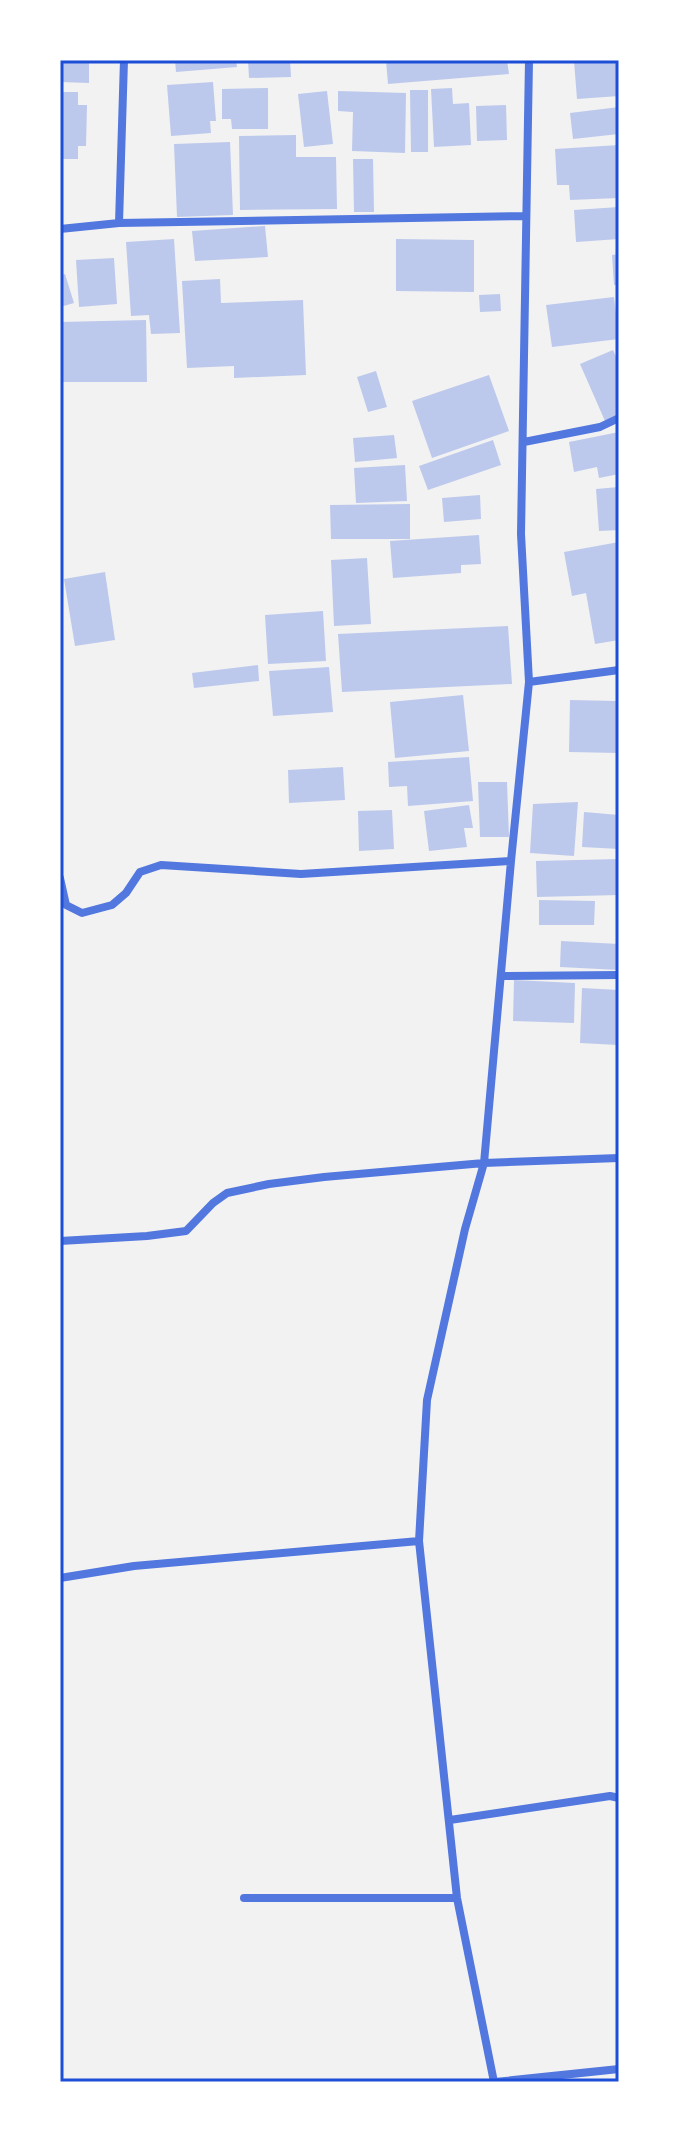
<svg xmlns="http://www.w3.org/2000/svg" width="679" height="2142" font-family="Helvetica,sans-serif">
<style>
.building{fill:#bdc9ec}
.lines{fill:none;stroke-linecap:round;stroke-linejoin:round}
.minor{stroke:#5277de;stroke-width:8}
.neatline{fill:none;stroke:#1d4ed8;stroke-width:3}
</style>
<rect width="100%" height="100%" fill="#f2f2f2"/>
<!-- building -->
<path class="building" d="M60,60H89V83L60,82Z
M175,60H236L237,67L176,72Z
M248,60H290L291,77L249,78Z
M386,60H507L509,74L388,84Z
M619,60V96L577,99L574,61Z
M213,82L216,121H210L211,133L171,136L167,85Z
M268,88V129H232L231,119H222V89Z
M452,88L453,104L469,103L471,145L434,147L431,89Z
M410,90H428V152H411Z
M327,91L333,144L304,147L298,94Z
M338,91L406,93L405,153L352,151L353,112L338,111Z
M60,92H78V105H87L86,146H78V159H60Z
M506,105L507,140L477,141L476,106Z
M619,107V134L573,139L570,113Z
M296,135V157H336L337,209L240,210L239,136Z
M230,142L233,215L177,217L174,144Z
M619,145V198L570,200L569,185H557L555,149Z
M353,159H373L374,212H354Z
M619,207V239L576,242L574,210Z
M265,226L268,257L195,261L192,231Z
M174,239L180,333L151,334L149,315L131,316L126,242Z
M396,239L474,240V292L396,291Z
M619,254V285H614L612,255Z
M114,258L117,304L79,307L76,260Z
M65,274L74,303L60,307V275Z
M220,279L221,303L303,300L306,375L234,378V366L187,368L182,281Z
M500,294L501,311L480,312L479,295Z
M614,297L619,339L552,347L546,305Z
M146,320L147,382H60V322Z
M613,350L619,363V415L605,421L580,364Z
M376,371L387,407L368,412L357,377Z
M489,375L509,431L432,458L412,401Z
M619,432V474L599,478L597,467L574,472L569,442Z
M394,435L397,458L355,462L353,438Z
M493,440L501,465L428,490L419,466Z
M405,465L407,501L356,503L354,468Z
M619,487V530L599,531L596,489Z
M480,495L481,519L444,522L442,498Z
M410,504V539H331L330,505Z
M479,535L481,564L461,565V573L393,578L390,541Z
M619,542V640L595,644L586,593L572,596L564,552Z
M367,558L371,624L334,626L331,560Z
M105,572L115,640L75,646L64,579Z
M323,611L326,661L268,664L265,615Z
M508,626L512,684L342,692L338,634Z
M258,665L259,681L194,688L192,673Z
M329,667L333,712L273,716L269,671Z
M463,695L469,751L395,758L390,702Z
M570,700L616,701V716H619V753L569,752Z
M469,757L473,801L408,806L407,786L389,787L388,762Z
M343,767L345,800L289,803L288,770Z
M478,782H507L509,837H480Z
M578,802L574,856L530,853L533,804Z
M469,805L473,828H464L467,847L429,851L424,811Z
M392,810L394,849L359,851L358,811Z
M584,812L619,815V849L582,847Z
M619,859V895L537,897L536,861Z
M539,900L595,901L594,925H539Z
M561,941L619,944V970L560,967Z
M514,980L575,983L574,1023L513,1021Z
M582,988L619,990L618,1045L580,1043Z"/>
<g class="lines">
<!-- minor -->
<path class="minor" d="M119,223L124,60
M60,229L119,223L525,216
M524,442L600,427L619,418
M529,682L619,670
M60,878L66,905L82,913L112,905L126,893L140,872L161,865L301,874L511,861
M501,976L619,975
M60,1241L147,1236L186,1231L213,1203L227,1193L269,1184L324,1177L484,1163L619,1158
M60,1578L134,1566L419,1541
M450,1820L610,1796L619,1798
M244,1898H457
M494,2082L457,1898L419,1541L427,1400L465,1229L484,1163L511,861L529,682L521,534L529,60
M495,2082L619,2069"/>
</g>
<!-- border -->
<rect width="679" height="2142" fill="none" stroke="#ffffff" stroke-width="124"/>
<rect x="62" y="62" width="555" height="2018" class="neatline"/>
</svg>
